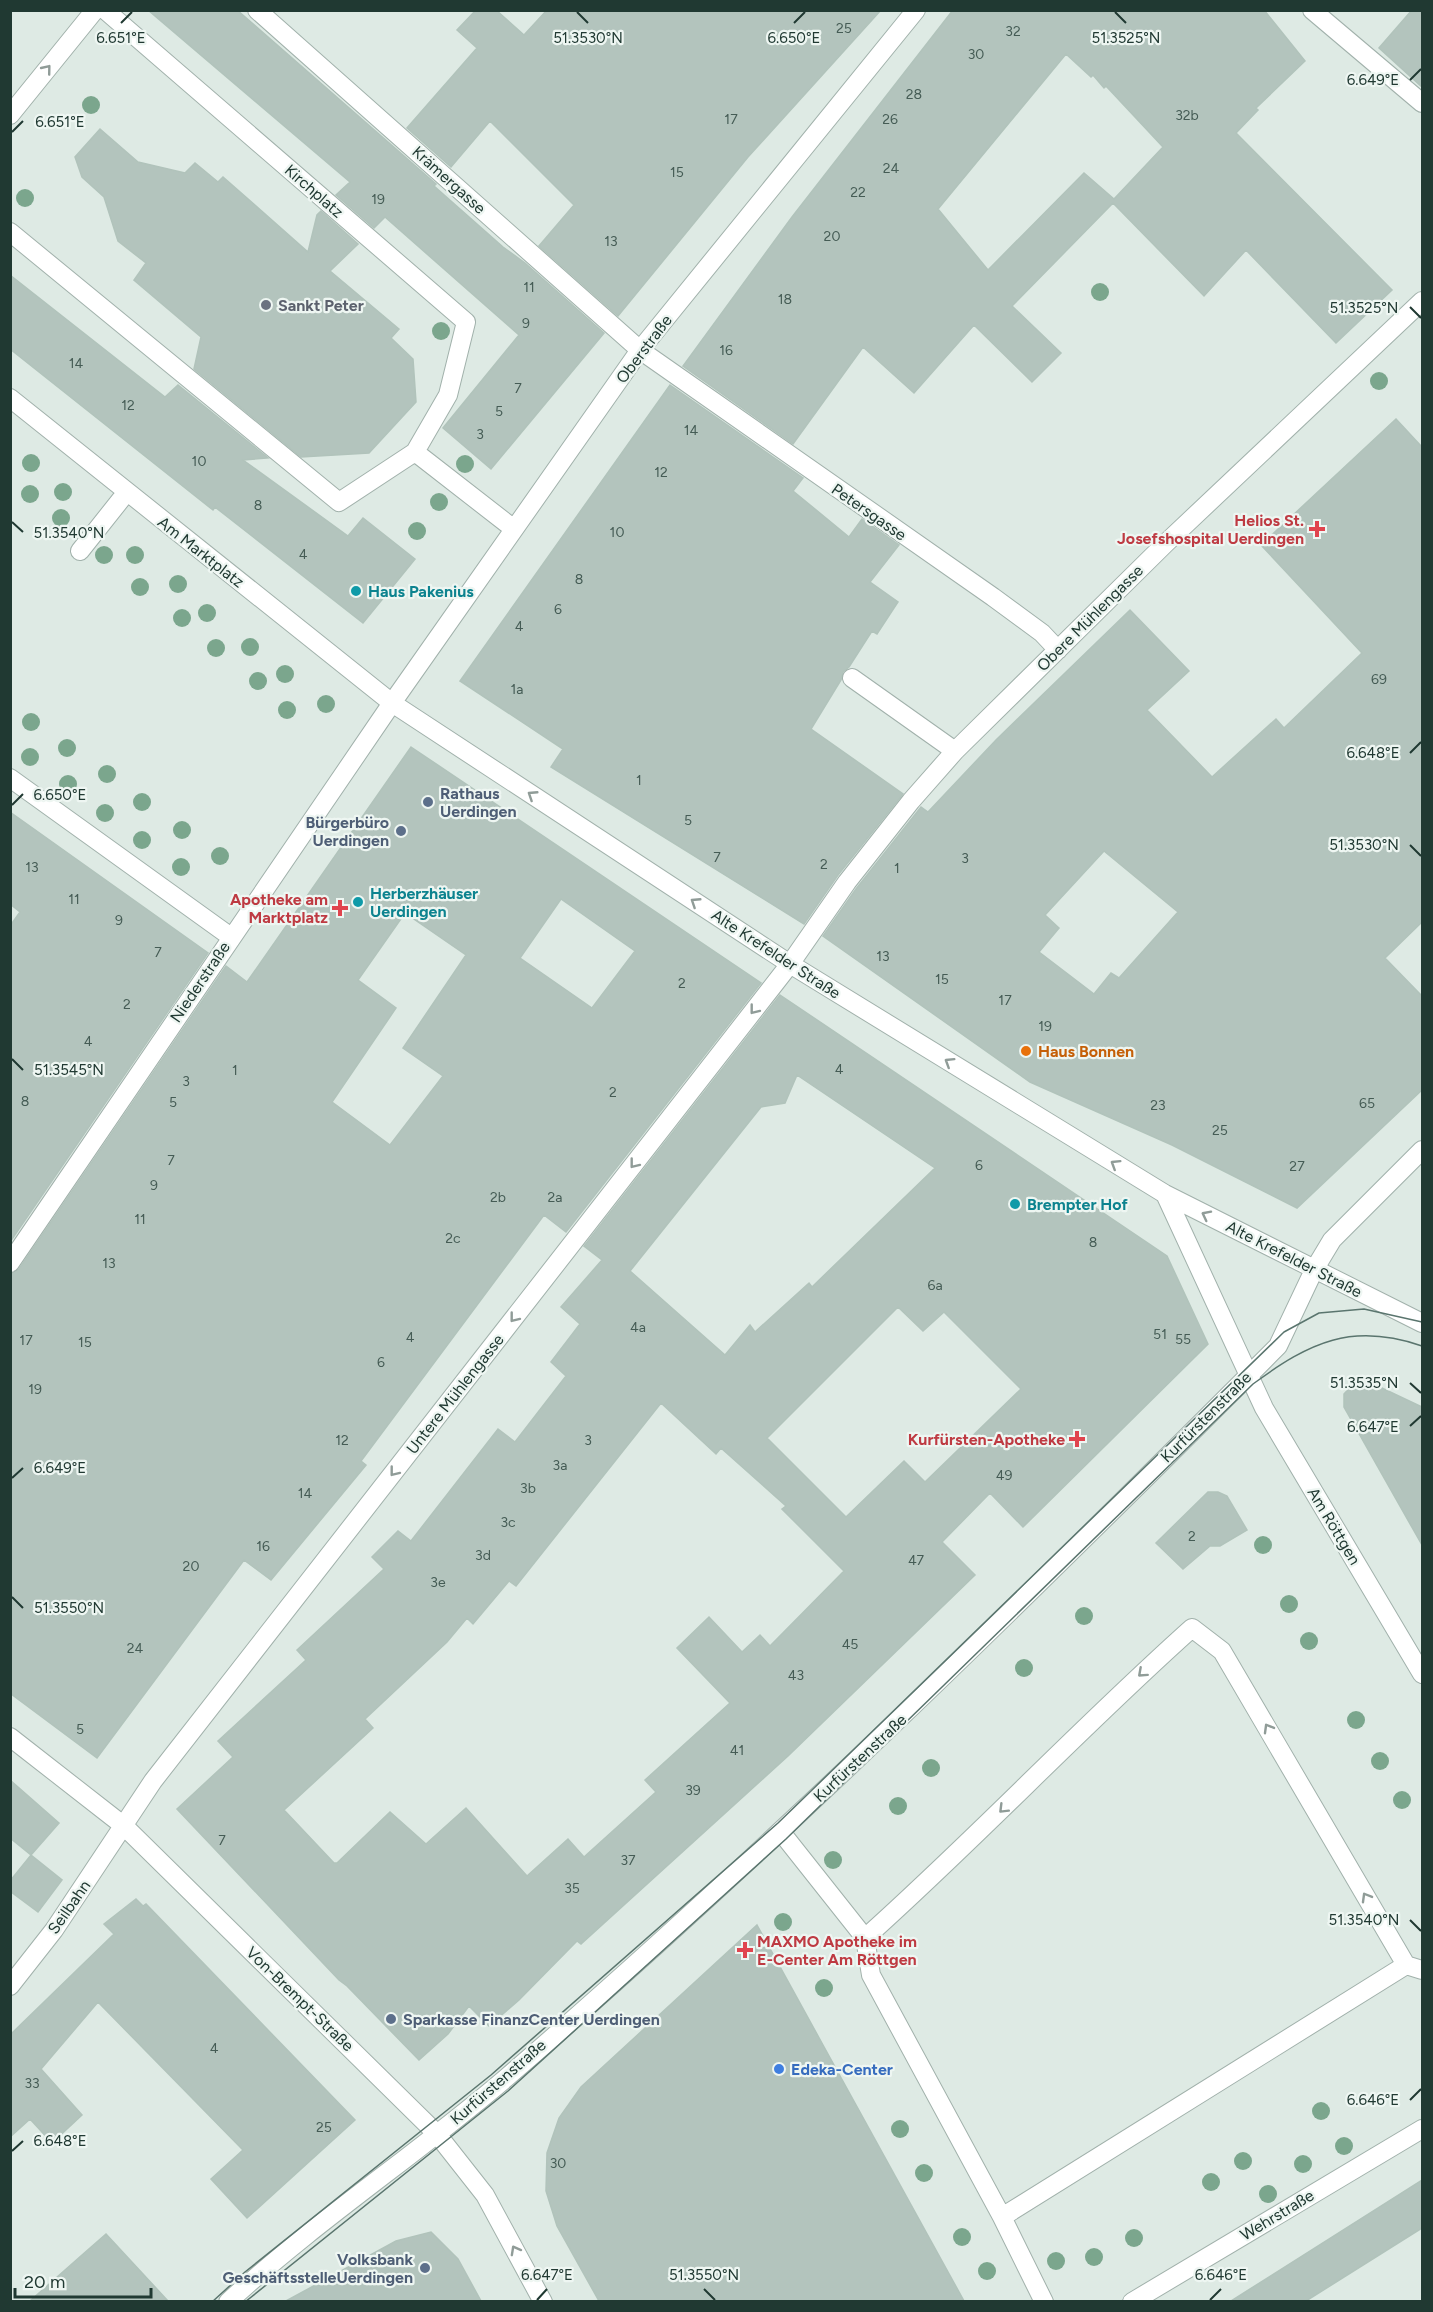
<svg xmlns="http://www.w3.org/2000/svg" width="1433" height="2312" font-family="Figtree,sans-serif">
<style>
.building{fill:#b3c4bd;stroke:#b1c3bb;stroke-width:1.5;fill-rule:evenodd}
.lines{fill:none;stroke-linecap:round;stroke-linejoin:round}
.minor-casing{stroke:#a1b1ab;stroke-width:20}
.minor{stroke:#fff;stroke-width:18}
.tram{stroke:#5a756e;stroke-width:1.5}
.tree{fill:#7ba68d}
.oneway{stroke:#909c98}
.ticks{fill:none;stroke:#203932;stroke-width:2}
.worship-dot{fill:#6b7280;stroke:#eef6f2;stroke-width:2}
.health-dot{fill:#e0444e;stroke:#eef6f2;stroke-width:2}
.culture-dot{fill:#0f9aa8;stroke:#eef6f2;stroke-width:2}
.service-dot{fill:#5c6f8a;stroke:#eef6f2;stroke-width:2}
.food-dot{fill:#e8710a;stroke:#eef6f2;stroke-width:2}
.shop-dot{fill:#3f7fe0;stroke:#eef6f2;stroke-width:2}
.labels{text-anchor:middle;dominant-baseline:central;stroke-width:4.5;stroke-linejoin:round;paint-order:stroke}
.number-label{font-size:14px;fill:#455c55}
.street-label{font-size:16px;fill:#203932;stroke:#eef6f2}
.worship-label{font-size:16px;font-weight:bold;fill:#5b616d;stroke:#eef6f2;text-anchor:start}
.health-label{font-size:16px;font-weight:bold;fill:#be3a42;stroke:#eef6f2;text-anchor:end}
.culture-label{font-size:16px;font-weight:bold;fill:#0d838f;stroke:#eef6f2;text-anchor:start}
.service-label{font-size:16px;font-weight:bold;fill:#4e5e75;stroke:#eef6f2;text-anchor:start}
.food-label{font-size:16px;font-weight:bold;fill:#c56008;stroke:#eef6f2;text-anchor:start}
.shop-label{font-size:16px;font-weight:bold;fill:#366cbe;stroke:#eef6f2;text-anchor:start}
.ticks-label{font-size:15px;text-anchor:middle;fill:#203932;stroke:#eef6f2;stroke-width:4.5;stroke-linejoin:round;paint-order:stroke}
</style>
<rect width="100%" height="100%" fill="#deeae4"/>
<!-- building -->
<path class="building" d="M148,10H237L436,184L434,186L503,247L525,263L604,333L491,469L443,428L519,335L385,217L374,228L336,195L350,182Z
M476,10H496L524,35L547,10H881L748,157L618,316L539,246L574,205L490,121L451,167L407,128L477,48L457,30Z
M953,10H1264L1305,61L1256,108L1258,110L1236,133L1392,290L1336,343L1246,250L1204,296L1113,203L1012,306L1061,353L1032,382L974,325L914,393L863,347L793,444L683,366L792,217ZM1066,54L1091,77L1093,75L1104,88L1106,86L1163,147L1114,199L1084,173L988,270L938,209Z
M1412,10H1422V87L1379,48Z
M100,129L138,162L185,173L195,163L218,182L223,177L308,252L317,215L321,211L358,244L330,271L399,329L391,338L413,359L416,402L369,453L301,457L194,369L201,337L134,280L146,263L118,241L104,197L82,177L75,157Z
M10,275L165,397L178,385L268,458L243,460L348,536L363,518L415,559L363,623L215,507L213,510L10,349Z
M670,385L803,478L793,491L849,537L862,519L899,545L870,582L898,602L877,634L872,631L849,667L843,672L841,680L811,729L903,794L838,875L804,924L551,767L563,749L460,681Z
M1396,419L1422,447V922L1385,958L1422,996V1090L1297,1208L1172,1145L1030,1082L823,936L856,889L921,807L928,812L996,740L1130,610L1189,671L1147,710L1212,777L1276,719L1284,728L1362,653L1261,545ZM1104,851L1178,912L1119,978L1111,973L1094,994L1039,952L1059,928L1045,915Z
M411,747L761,983L566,1232L544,1215L361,1461L366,1465L271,1580L244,1560L97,1758L10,1693V1274L19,1269L226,966L247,982ZM561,899L635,951L592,1008L520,958ZM405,913L466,955L403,1048L443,1076L390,1145L332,1102L396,1008L358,980Z
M10,812L208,953L10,1242V926L20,912L10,904Z
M780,995L1167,1256L1208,1344L1023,1527L990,1493L942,1542L975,1575L788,1756L581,1944L577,1941L519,2000L489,2026L469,2006L448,2034L419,2060L347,1986L339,1980L177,1809L233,1757L218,1741L306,1660L297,1650L384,1569L372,1557L398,1531L411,1541L498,1429L515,1442L566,1376L551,1362L580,1324L561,1307L602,1260L584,1246ZM797,1075L935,1168L812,1287L809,1283L755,1332L750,1325L725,1355L630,1271L761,1107L785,1103ZM898,1307L923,1331L944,1312L1021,1389L925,1482L904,1461L846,1517L767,1438ZM661,1403L716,1454L721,1448L786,1506L782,1509L844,1571L770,1646L760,1635L742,1652L709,1617L677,1648L730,1703L645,1780L656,1792L584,1857L568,1839L527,1876L466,1808L426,1844L390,1812L337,1863H334L284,1810L373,1728L365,1719L447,1642L467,1618L473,1624L509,1581L516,1586Z
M1367,1381L1422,1407V1545L1344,1407V1394L1354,1383Z
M1208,1492H1218L1227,1496L1247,1530L1220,1546H1210L1183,1569L1156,1543Z
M10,1780L59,1823L31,1855L10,1838Z
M31,1855L62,1880L38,1912L10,1891V1881Z
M136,1899L143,1906L146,1904L355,2120L247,2218L211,2179L243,2150L98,2002L41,2069L82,2115L52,2143L30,2119L10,2137V2035L114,1934L104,1924Z
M757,1925L823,2045L964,2301H599L557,2226L546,2191L547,2153L559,2118L581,2087Z
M1422,2180V2228L1306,2301H1231Z
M431,2232L458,2259L481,2301H286L396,2241Z
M106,2234L168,2301H30L82,2255Z"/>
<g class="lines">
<defs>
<path id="minor" d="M105,10L466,322L448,395L415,452L514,529
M257,10L640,350L993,597L1042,633L1058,650
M1312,10L1422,103
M10,115L95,10
M10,232L339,502L415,452
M10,398L392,703L790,964L1165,1194L1422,1323
M80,551L126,493
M852,678L955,751
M10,778L231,937
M1165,1194L1264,1408L1422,1674
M10,1263L392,703L640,350L916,10
M10,1737L124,1826L437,2134L485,2195L543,2302
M781,1832L865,1938
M1406,1965L1002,2217L871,1975L865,1938C977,1838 1080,1728 1192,1628L1222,1651L1406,1965L1422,1970
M10,1986L54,1930L153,1781L790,964L847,882L911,801L955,751L1167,542L1422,301
M1002,2217L1044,2302
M228,2302C316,2221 416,2155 506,2078C775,1846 1027,1597 1278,1346L1314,1270L1332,1240L1422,1150
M1132,2302L1422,2129"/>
</defs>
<!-- minor casing -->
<use href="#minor" class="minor-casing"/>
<!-- minor -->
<use href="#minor" class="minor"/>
<!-- tram -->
<path class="tram" d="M212,2302L245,2272L491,2075L778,1823L1284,1332L1319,1313L1364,1309L1422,1322
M245,2302L508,2091L786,1839L1253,1384C1310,1342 1352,1322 1422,1346"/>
</g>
<!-- trees -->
<g class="tree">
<circle cx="91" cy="105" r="9"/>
<circle cx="25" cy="198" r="9"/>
<circle cx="1100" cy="292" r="9"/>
<circle cx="441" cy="331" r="9"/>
<circle cx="1379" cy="381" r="9"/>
<circle cx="31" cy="463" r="9"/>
<circle cx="465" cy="464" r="9"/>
<circle cx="63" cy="492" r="9"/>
<circle cx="30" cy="494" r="9"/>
<circle cx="439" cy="502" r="9"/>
<circle cx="61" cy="518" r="9"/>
<circle cx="417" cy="531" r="9"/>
<circle cx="104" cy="555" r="9"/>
<circle cx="135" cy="555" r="9"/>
<circle cx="178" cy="584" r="9"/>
<circle cx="140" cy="587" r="9"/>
<circle cx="207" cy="613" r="9"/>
<circle cx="182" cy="618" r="9"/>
<circle cx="250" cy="647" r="9"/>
<circle cx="216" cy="648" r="9"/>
<circle cx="285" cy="674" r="9"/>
<circle cx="258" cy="681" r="9"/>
<circle cx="326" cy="704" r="9"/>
<circle cx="287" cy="710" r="9"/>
<circle cx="31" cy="722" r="9"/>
<circle cx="67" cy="748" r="9"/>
<circle cx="30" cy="757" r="9"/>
<circle cx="107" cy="774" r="9"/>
<circle cx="68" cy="784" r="9"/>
<circle cx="142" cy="802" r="9"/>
<circle cx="105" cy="813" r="9"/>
<circle cx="182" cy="830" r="9"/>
<circle cx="142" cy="840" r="9"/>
<circle cx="220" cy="856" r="9"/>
<circle cx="181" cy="867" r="9"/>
<circle cx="1263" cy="1545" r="9"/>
<circle cx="1289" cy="1604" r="9"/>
<circle cx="1084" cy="1616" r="9"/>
<circle cx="1309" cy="1641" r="9"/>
<circle cx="1024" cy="1668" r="9"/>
<circle cx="1356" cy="1720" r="9"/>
<circle cx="1380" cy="1761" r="9"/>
<circle cx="931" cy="1768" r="9"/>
<circle cx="1402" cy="1800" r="9"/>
<circle cx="898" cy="1806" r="9"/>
<circle cx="833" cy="1860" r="9"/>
<circle cx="783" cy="1922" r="9"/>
<circle cx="824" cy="1988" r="9"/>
<circle cx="1321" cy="2111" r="9"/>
<circle cx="900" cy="2129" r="9"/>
<circle cx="1344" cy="2146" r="9"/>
<circle cx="1243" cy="2161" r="9"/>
<circle cx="1303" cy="2164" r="9"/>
<circle cx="924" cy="2173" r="9"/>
<circle cx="1211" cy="2182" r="9"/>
<circle cx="1268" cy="2194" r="9"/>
<circle cx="962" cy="2237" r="9"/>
<circle cx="1134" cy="2238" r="9"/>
<circle cx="1094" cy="2257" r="9"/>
<circle cx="1056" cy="2261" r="9"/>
<circle cx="987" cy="2271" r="9"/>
</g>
<!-- one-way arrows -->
<defs><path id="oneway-chevron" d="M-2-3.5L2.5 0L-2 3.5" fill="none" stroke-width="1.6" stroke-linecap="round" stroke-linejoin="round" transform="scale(1.5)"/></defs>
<g class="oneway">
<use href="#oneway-chevron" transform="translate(47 69) rotate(-51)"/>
<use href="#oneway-chevron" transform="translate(532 795) rotate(-147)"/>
<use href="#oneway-chevron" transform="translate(695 902) rotate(-147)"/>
<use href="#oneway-chevron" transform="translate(754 1010) rotate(128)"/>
<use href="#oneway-chevron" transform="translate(949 1062) rotate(-148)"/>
<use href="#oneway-chevron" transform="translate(634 1164) rotate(128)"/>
<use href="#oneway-chevron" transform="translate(1115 1164) rotate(-148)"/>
<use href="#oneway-chevron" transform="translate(1206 1215) rotate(-153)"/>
<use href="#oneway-chevron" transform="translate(514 1318) rotate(128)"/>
<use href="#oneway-chevron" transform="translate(394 1472) rotate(128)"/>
<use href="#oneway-chevron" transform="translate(1142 1673) rotate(138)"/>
<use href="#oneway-chevron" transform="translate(1268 1728) rotate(-120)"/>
<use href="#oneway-chevron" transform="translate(1003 1809) rotate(135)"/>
<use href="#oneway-chevron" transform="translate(1366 1897) rotate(-120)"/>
<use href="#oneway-chevron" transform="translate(515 2250) rotate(-119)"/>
</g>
<!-- ticks -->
<path class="ticks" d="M577,12L588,23M1115,12L1126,23M121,23L132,12M794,23L805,12M1410,80L1421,69M12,132L23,121M1410,307L1421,318M12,522L23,532M1410,753L1421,742M12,805L23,794M1410,845L1421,856M12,1059L23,1070M1410,1383L1421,1393M1410,1426L1421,1416M12,1478L23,1468M12,1597L23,1608M1410,1920L1421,1931M1410,2100L1421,2089M12,2151L23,2141M704,2289L715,2300M537,2300L547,2289M1210,2300L1221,2289"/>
<!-- markers -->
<circle class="worship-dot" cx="266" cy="305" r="6"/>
<g class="health-dot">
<path d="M1314 520h6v6h6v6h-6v6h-6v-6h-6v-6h6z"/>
<path d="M337 899h6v6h6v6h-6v6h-6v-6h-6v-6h6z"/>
<path d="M1074 1430h6v6h6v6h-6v6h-6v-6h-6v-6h6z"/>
<path d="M742 1941h6v6h6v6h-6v6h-6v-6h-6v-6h6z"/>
</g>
<g class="culture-dot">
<circle cx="356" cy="591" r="6"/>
<circle cx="358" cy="902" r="6"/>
<circle cx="1015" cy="1204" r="6"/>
</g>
<g class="service-dot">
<circle cx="428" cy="802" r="6"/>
<circle cx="401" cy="831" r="6"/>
<circle cx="391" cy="2019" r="6"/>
<circle cx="425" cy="2268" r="6"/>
</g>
<circle class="food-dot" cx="1026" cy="1051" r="6"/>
<circle class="shop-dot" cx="779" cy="2069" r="6"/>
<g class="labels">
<!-- number labels -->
<g class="number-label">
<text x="844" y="28">25</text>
<text x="1013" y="31">32</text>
<text x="976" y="54">30</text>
<text x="914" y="94">28</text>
<text x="1187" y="115">32b</text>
<text x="731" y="119">17</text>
<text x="890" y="119">26</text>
<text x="891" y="168">24</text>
<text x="677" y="172">15</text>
<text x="858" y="192">22</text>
<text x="378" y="199">19</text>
<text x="832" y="236">20</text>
<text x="611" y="241">13</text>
<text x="529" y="287">11</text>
<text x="785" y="299">18</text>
<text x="526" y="323">9</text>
<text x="726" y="350">16</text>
<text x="76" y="363">14</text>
<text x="518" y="388">7</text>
<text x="128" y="405">12</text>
<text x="499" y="411">5</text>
<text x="691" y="430">14</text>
<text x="480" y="434">3</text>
<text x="199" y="461">10</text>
<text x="661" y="472">12</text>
<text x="258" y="505">8</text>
<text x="617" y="532">10</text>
<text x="303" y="554">4</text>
<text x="579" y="579">8</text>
<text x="558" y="609">6</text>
<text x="519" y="626">4</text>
<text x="1379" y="679">69</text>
<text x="517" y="689">1a</text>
<text x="639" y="780">1</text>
<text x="688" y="820">5</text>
<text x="717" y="857">7</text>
<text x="965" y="858">3</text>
<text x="824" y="864">2</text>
<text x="32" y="867">13</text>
<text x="897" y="868">1</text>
<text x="74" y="899">11</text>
<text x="119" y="920">9</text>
<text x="158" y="952">7</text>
<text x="883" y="956">13</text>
<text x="942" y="979">15</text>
<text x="682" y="983">2</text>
<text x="1005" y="1000">17</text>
<text x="127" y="1004">2</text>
<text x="1045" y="1026">19</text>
<text x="88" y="1041">4</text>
<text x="839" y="1069">4</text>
<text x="235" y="1070">1</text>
<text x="186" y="1081">3</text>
<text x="613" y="1092">2</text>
<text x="25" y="1101">8</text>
<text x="173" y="1102">5</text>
<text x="1367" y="1103">65</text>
<text x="1158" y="1105">23</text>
<text x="1220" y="1130">25</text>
<text x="171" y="1160">7</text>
<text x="979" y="1165">6</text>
<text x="1297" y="1166">27</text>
<text x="154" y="1185">9</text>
<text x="498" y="1197">2b</text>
<text x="555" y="1197">2a</text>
<text x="140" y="1219">11</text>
<text x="453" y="1238">2c</text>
<text x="1093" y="1242">8</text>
<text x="109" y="1263">13</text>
<text x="935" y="1285">6a</text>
<text x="638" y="1327">4a</text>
<text x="1160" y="1334">51</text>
<text x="410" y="1337">4</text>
<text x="1183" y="1339">55</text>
<text x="26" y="1340">17</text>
<text x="85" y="1342">15</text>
<text x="381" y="1362">6</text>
<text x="35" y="1389">19</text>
<text x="342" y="1440">12</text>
<text x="588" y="1440">3</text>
<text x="560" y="1465">3a</text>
<text x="1004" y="1475">49</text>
<text x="528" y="1488">3b</text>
<text x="305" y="1493">14</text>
<text x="508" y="1522">3c</text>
<text x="1192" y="1536">2</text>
<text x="263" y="1546">16</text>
<text x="483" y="1555">3d</text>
<text x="916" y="1560">47</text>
<text x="191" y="1566">20</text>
<text x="438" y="1582">3e</text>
<text x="850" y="1644">45</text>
<text x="135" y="1648">24</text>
<text x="796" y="1675">43</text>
<text x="80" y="1729">5</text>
<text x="737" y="1750">41</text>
<text x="693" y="1790">39</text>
<text x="222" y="1840">7</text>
<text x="628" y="1860">37</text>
<text x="572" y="1888">35</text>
<text x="214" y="2048">4</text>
<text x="32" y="2083">33</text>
<text x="324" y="2127">25</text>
<text x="558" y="2163">30</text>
</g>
<!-- street labels -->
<g class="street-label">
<text transform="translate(449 180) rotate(42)">Krämergasse</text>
<text transform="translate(314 191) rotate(41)">Kirchplatz</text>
<text transform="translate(644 349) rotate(-53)">Oberstraße</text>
<text transform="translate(869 512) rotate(35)">Petersgasse</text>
<text transform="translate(201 552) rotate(38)">Am Marktplatz</text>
<text transform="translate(1090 618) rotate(-45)">Obere Mühlengasse</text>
<text transform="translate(776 954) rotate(33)">Alte Krefelder Straße</text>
<text transform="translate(200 982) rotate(-56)">Niederstraße</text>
<text transform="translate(1294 1259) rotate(27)">Alte Krefelder Straße</text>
<text transform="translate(455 1394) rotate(-52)">Untere Mühlengasse</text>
<text transform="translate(1206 1417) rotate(-45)">Kurfürstenstraße</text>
<text transform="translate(1334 1526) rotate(59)">Am Röttgen</text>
<text transform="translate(860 1758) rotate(-43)">Kurfürstenstraße</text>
<text transform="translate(69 1907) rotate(-55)">Seilbahn</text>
<text transform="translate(300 1999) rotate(44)">Von-Brempt-Straße</text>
<text transform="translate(498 2082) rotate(-41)">Kurfürstenstraße</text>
<text transform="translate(1277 2215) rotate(-31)">Wehrstraße</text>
</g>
<!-- worship labels -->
<g class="worship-label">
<text x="278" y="305">Sankt Peter</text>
</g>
<!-- health labels -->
<g class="health-label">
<text x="1304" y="520">Helios St.<tspan x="1304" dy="18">Josefshospital Uerdingen</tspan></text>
<text x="328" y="899">Apotheke am<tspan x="328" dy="18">Marktplatz</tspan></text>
<text x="1065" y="1439">Kurfürsten-Apotheke</text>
<text x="757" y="1941" text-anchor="start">MAXMO Apotheke im<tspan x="757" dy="18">E-Center Am Röttgen</tspan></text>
</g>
<!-- culture labels -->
<g class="culture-label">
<text x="368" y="591">Haus Pakenius</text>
<text x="370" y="893">Herberzhäuser<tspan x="370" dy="18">Uerdingen</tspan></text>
<text x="1027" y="1204">Brempter Hof</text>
</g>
<!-- service labels -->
<g class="service-label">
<text x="440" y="793">Rathaus<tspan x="440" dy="18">Uerdingen</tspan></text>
<text x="389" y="822" text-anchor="end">Bürgerbüro<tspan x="389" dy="18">Uerdingen</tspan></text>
<text x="403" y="2019">Sparkasse FinanzCenter Uerdingen</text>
<text x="413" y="2259" text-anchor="end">Volksbank<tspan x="413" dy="18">GeschäftsstelleUerdingen</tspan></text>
</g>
<!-- food labels -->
<g class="food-label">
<text x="1038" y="1051">Haus Bonnen</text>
</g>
<!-- shop labels -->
<g class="shop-label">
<text x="791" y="2069">Edeka-Center</text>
</g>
</g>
<g class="ticks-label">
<text x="121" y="43">6.651°E</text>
<text x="588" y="43">51.3530°N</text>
<text x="794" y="43">6.650°E</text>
<text x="1126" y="43">51.3525°N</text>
<text x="1373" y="85">6.649°E</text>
<text x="60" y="127">6.651°E</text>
<text x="1364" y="313">51.3525°N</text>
<text x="69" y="538">51.3540°N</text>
<text x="1373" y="758">6.648°E</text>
<text x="60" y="800">6.650°E</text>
<text x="1364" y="850">51.3530°N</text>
<text x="69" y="1075">51.3545°N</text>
<text x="1364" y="1388">51.3535°N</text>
<text x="1373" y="1432">6.647°E</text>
<text x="60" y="1473">6.649°E</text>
<text x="69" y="1613">51.3550°N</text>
<text x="1364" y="1925">51.3540°N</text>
<text x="1373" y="2105">6.646°E</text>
<text x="60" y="2146">6.648°E</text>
<text x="547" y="2280">6.647°E</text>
<text x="704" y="2280">51.3550°N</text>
<text x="1221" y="2280">6.646°E</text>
</g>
<!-- border -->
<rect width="1433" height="2312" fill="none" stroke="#203932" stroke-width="24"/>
<!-- scale -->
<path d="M15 2288v9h136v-9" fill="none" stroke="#203932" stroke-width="3"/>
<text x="24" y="2288" font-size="18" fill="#203932" stroke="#eef6f2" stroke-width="4.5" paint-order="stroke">20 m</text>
</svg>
